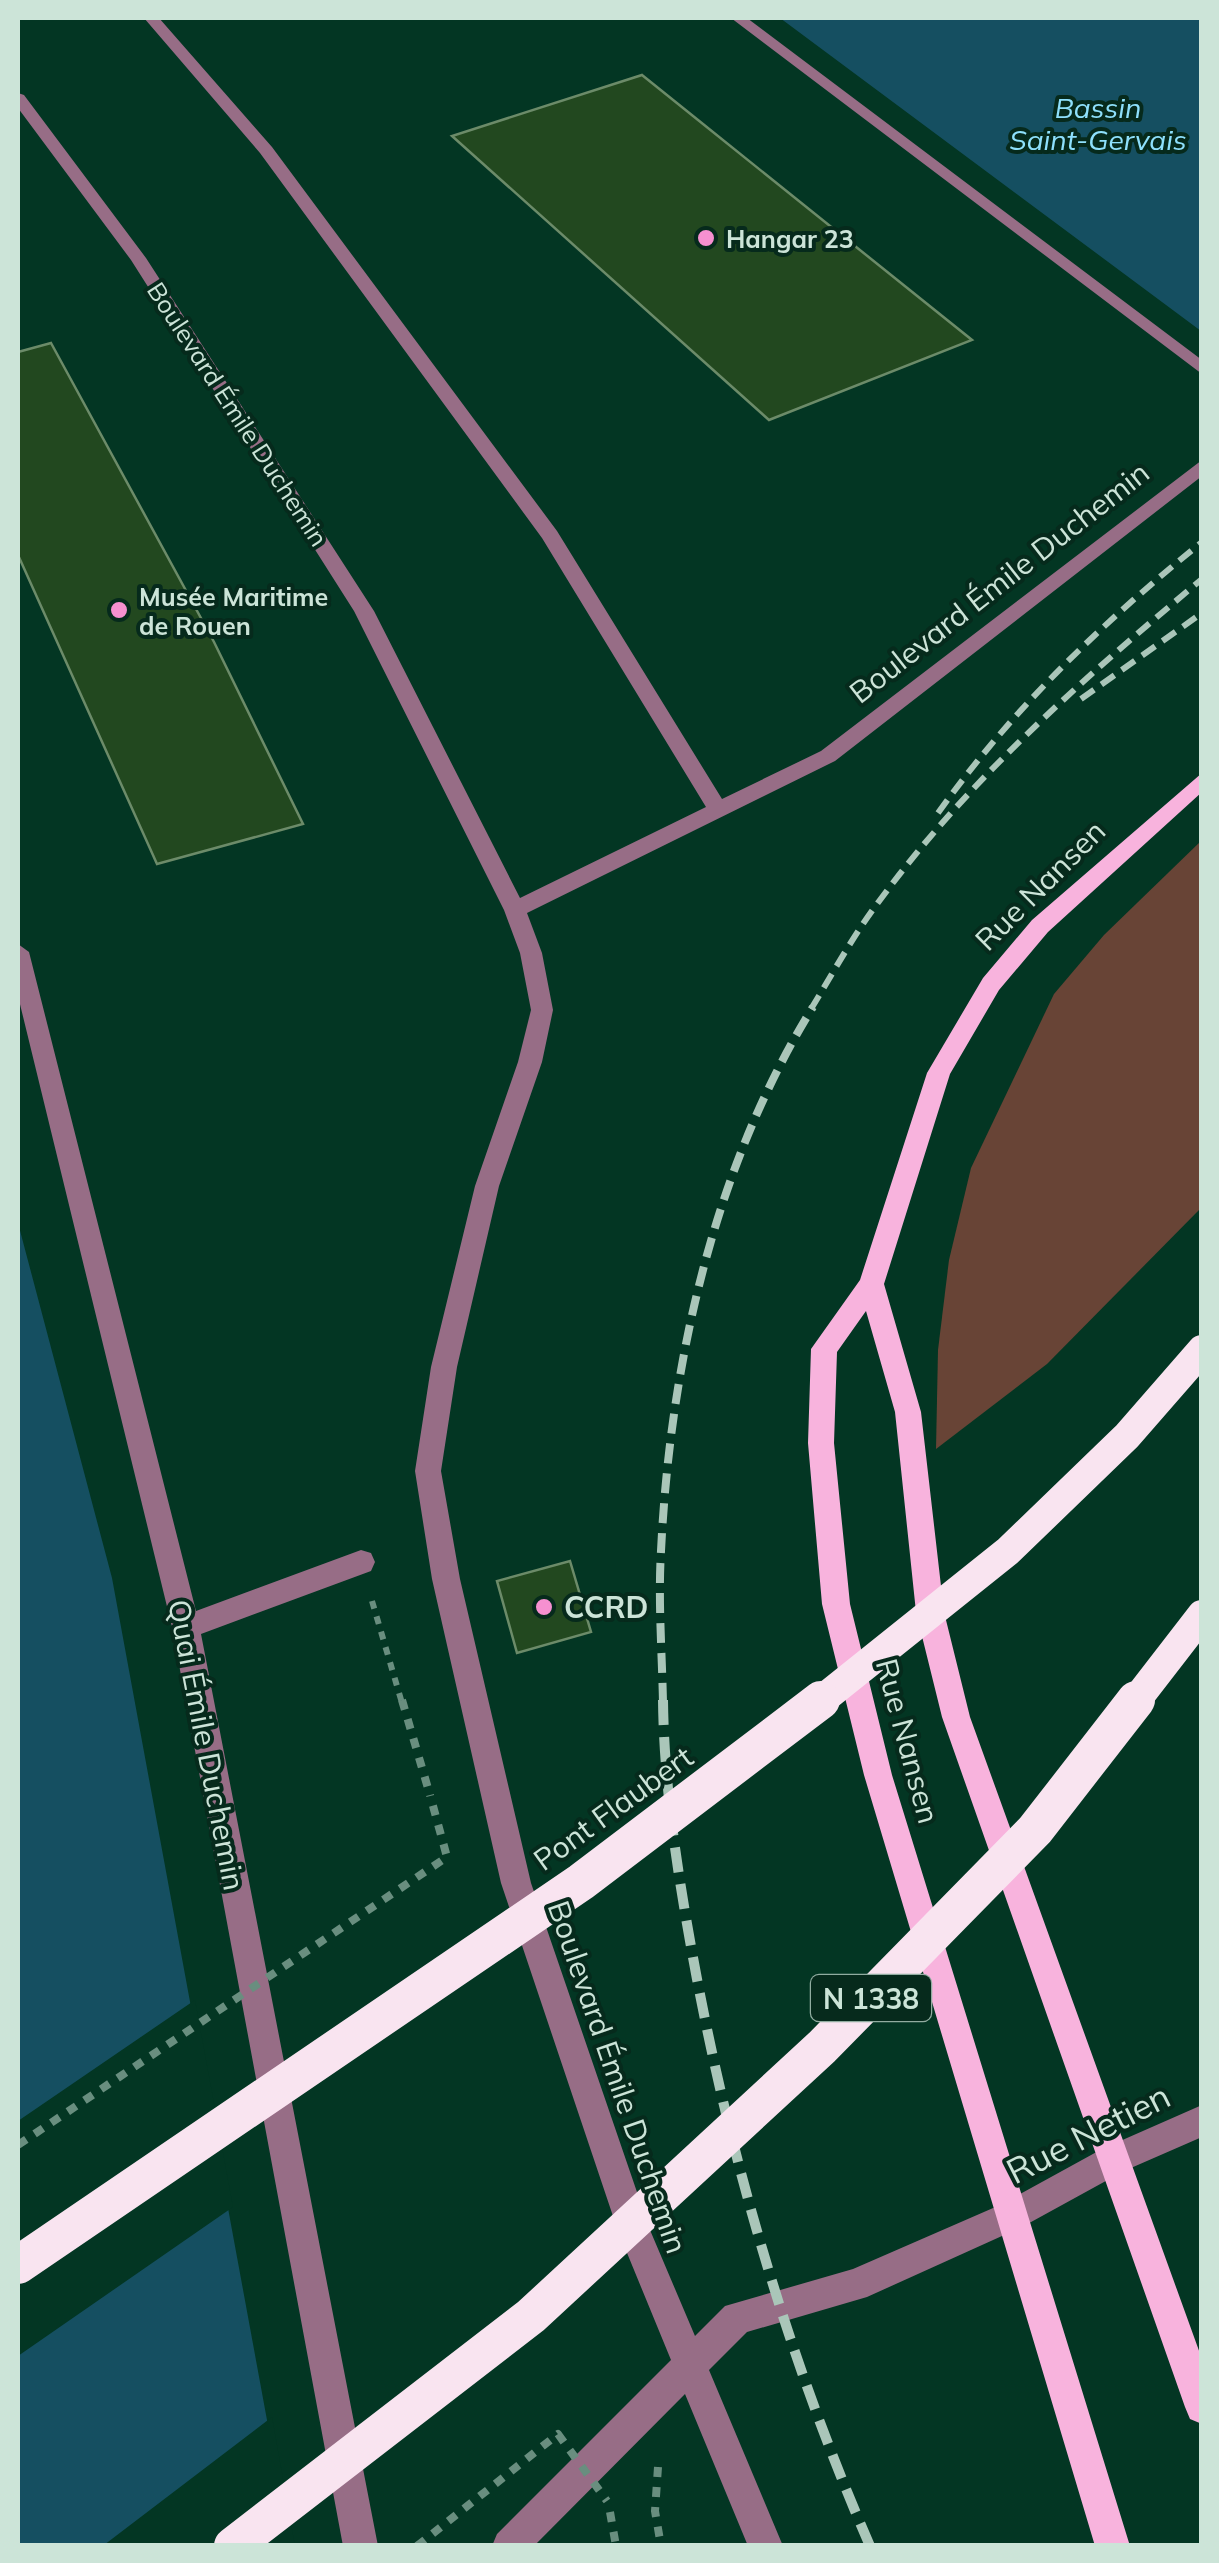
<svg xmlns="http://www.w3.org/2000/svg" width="1219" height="2563" font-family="Mulish,sans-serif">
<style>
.green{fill:#684436}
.water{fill:#154f61}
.pier{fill:#033623}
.building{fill:#22481f;stroke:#6c8b69;stroke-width:2.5}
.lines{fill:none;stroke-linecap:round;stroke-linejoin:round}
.path-far1{stroke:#698e7f;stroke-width:6;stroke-dasharray:8 8;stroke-linecap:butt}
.path{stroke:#698e7f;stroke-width:8;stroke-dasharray:10 10;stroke-linecap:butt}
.minor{fill:#976d86;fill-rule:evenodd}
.major{fill:#f8b3dd;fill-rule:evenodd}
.rail-far2{stroke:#aac6b9;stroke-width:6;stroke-dasharray:16 9;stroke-linecap:butt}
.rail-far1{stroke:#aac6b9;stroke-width:8;stroke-dasharray:20 10;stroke-linecap:butt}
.rail{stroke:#aac6b9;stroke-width:10;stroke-dasharray:25 12;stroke-linecap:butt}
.path-bridge{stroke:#698e7f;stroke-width:8;stroke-dasharray:10 10;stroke-linecap:butt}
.highway-bridge-far1{stroke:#f9e4f0;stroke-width:30}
.highway-bridge{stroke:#f9e4f0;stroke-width:38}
.poi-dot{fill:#f690d0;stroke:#062a1c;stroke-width:4}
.labels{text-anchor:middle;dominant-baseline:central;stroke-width:8;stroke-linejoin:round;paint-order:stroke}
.far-poi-label{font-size:25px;font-weight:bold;fill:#cce4d8;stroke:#062a1c;text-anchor:start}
.far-street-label{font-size:25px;fill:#cce4d8;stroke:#062a1c}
.far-water-label{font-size:28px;font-style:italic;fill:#8ee0fc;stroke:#062a1c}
.shield{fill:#062a1c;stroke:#91aca0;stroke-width:2.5}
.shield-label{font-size:28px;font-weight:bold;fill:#cce4d8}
.street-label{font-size:30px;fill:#cce4d8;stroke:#062a1c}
.poi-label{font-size:30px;font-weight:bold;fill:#cce4d8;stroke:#062a1c;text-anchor:start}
.near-street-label{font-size:35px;fill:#cce4d8;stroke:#062a1c}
</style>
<rect width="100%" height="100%" fill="#033623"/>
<!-- green -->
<path class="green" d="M1201,841V1208L1047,1364L936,1449L938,1350L949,1260L971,1168L1054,994L1104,935Z"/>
<!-- water -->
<path class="water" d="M780,18H1201V331Z
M18,1223L112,1578L290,2545H18Z"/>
<!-- pier -->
<path class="pier" d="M195,2000L233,2207L18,2356V2121Z
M272,2417L295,2546L104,2545Z"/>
<!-- building -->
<path class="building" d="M642,75L703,124L972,340L769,420L452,136Z
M51,343L214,642L303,824L157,864L18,555V352Z
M570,1561L591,1632L517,1653L497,1581Z"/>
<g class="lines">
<!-- path-far1 -->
<path class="path-far1" d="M372,1601L402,1703"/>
<!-- path -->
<path class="path" d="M402,1700L430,1795
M658,2467L655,2511L661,2546
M610,2512L616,2546"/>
<!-- minor -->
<path class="minor" d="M144,18H159L272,147L557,531L722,799L821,751L1202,460V476L835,761L527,913L542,953L553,1010L542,1062L499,1186L457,1367L441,1471L460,1579L531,1883L650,2230L695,2336L725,2306L853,2269L1000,2205L1102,2149L1202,2105V2137L1124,2171L1022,2227L867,2297L747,2332L709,2370L783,2546H748L685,2394L534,2546H492L497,2534L671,2360L618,2231L501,1883L432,1579L415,1471L431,1367L475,1186L518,1062L531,1010L520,953L504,910L354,611L131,260L18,108V93L24,95L146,258L374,611L520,898L706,807L542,538L260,153Z
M731,18H747L1202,360V374Z
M18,944L29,952L196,1611L361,1550L371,1553L375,1562L371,1571L201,1634L378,2546H343L172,1627L18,996Z"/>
<!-- major -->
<path class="major" d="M1202,773V792L1048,932L999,990L950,1074L884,1284L921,1412L944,1612L970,1717L1202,2359V2424L1190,2419L1185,2407L942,1717L916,1612L895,1412L866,1311L837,1352L834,1443L850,1604L892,1775L1130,2546H1095L864,1775L822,1604L808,1443L811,1349L860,1280L927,1073L983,978L1032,920Z"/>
<!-- rail-far2 -->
<path class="rail-far2" d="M1081,699L1202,613
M938,813C1013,708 1102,623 1202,542
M811,1009C833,973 854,934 880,900C970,778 1086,676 1202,579"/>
<!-- rail-far1 -->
<path class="rail-far1" d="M663,1703C662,1652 658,1601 661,1551C670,1365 714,1166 813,1007"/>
<!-- rail -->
<path class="rail" d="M663,1700C664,1793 680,1888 697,1979C734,2173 791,2365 870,2546"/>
<!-- path-bridge -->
<path class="path-bridge" d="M18,2145L447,1857L430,1795
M417,2546L558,2434L607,2501"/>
<!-- highway-bridge-far1 -->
<path class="highway-bridge-far1" d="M818,1703L1008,1551L1127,1436L1202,1350
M1134,1703L1202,1615"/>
<!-- highway-bridge -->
<path class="highway-bridge" d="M18,2265L581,1882L821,1700
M233,2546L531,2316L822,2047L1035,1830L1136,1700"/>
</g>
<!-- markers -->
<g class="poi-dot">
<circle cx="706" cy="238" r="10"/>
<circle cx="119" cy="610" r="10"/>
<circle cx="544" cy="1607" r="10"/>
</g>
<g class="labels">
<!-- far-poi labels -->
<g class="far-poi-label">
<text x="726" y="238">Hangar 23</text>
<text x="139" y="596">Musée Maritime<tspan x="139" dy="29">de Rouen</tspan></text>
</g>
<!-- far-street labels -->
<g class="far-street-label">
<text transform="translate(238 414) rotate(57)">Boulevard Émile Duchemin</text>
</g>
<!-- far-water labels -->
<g class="far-water-label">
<text x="1098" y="107">Bassin<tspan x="1098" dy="32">Saint-Gervais</tspan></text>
</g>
<!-- shield labels -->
<rect class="shield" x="811" y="1975" width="120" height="46" rx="8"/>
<g class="shield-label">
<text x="871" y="1998">N 1338</text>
</g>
<!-- street labels -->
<g class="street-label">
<text transform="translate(999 582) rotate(-38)">Boulevard Émile Duchemin</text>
<text transform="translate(1040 885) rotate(-45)">Rue Nansen</text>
<text transform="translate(908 1741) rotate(75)">Rue Nansen</text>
<text transform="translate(207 1745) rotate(79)">Quai Émile Duchemin</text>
<text transform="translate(613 1808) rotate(-36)">Pont Flaubert</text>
<text transform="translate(618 2077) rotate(71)">Boulevard Émile Duchemin</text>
</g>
<!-- poi labels -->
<g class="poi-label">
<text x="564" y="1607">CCRD</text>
</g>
<!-- near-street labels -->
<g class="near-street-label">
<text transform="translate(1088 2133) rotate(-27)">Rue Netien</text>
</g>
</g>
<!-- border -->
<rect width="1219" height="2563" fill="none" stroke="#cce4d8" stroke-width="40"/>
</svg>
